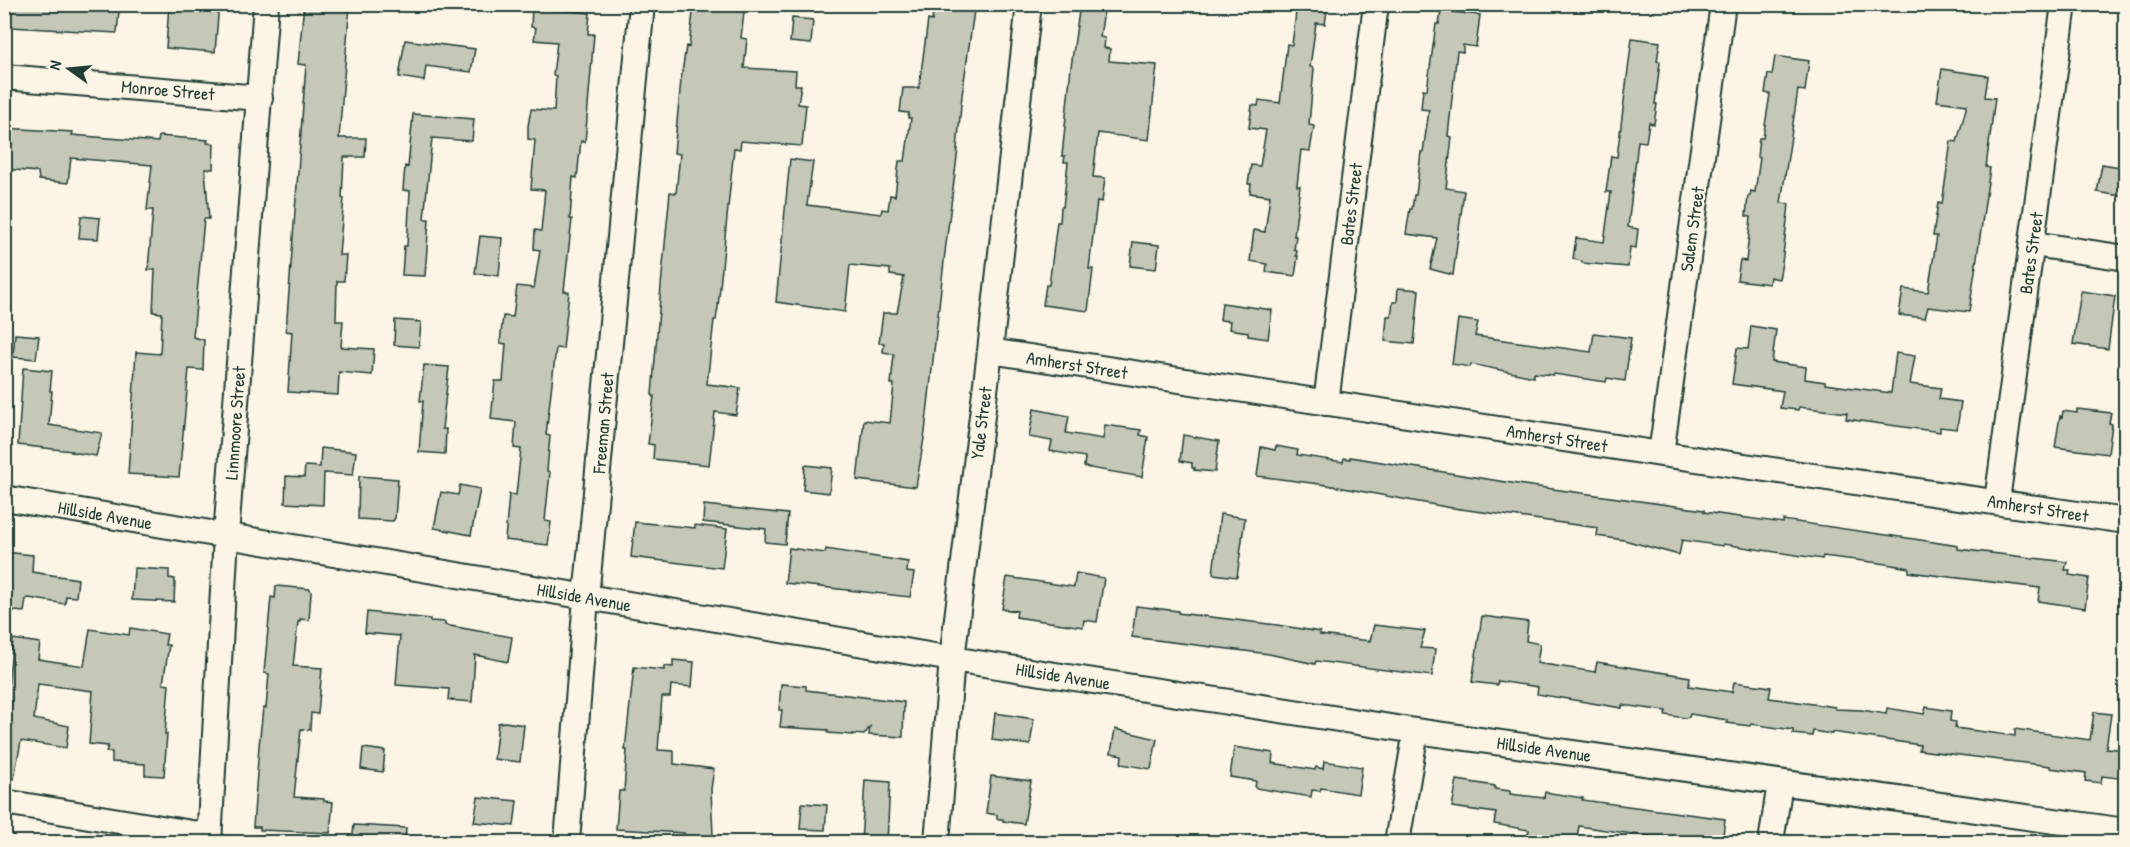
<svg xmlns="http://www.w3.org/2000/svg" width="2130" height="847" font-family="'Patrick Hand',sans-serif">
<style>
.building{fill:#c5c7b9;stroke:#1f3d34;stroke-width:1.5}
.lines{fill:none;stroke-linecap:round;stroke-linejoin:round}
.minor-casing{stroke:#1f3d34;stroke-width:28}
.minor{stroke:#fcf5e5;stroke-width:24}
.labels{text-anchor:middle;dominant-baseline:central;stroke-width:4.5;stroke-linejoin:round;paint-order:stroke}
.street-label{font-size:18px;fill:#1f3d34;stroke:#fcf5e5}
</style>
<rect width="100%" height="100%" fill="#fcf5e5"/>
<filter id="ink" filterUnits="userSpaceOnUse"><feTurbulence type="fractalNoise" baseFrequency=".0167" numOctaves="2"/><feDisplacementMap in="SourceGraphic" scale="12" xChannelSelector="R" yChannelSelector="G"/><feConvolveMatrix kernelMatrix="1 2 1 2 8 2 1 2 1" color-interpolation-filters="sRGB"/></filter>
<g filter="url(#ink)">
<!-- building -->
<path class="building" d="M4,4H81V8L119,11L117,33L10,27L4,25Z
M169,4H219L215,52L166,48Z
M304,4H350L339,138H366L365,157H344L342,198H344L339,255H346L344,281H337L336,321H343L341,347L374,349L372,375L339,372L338,395L288,392L292,332L286,331L306,65L298,64Z
M694,4H745L741,38L747,39L744,68L796,71L795,85H801L798,104L806,105L802,146L741,141L740,149L734,148L718,307L716,320H714L707,384L740,388L736,415L715,412L709,465L653,459L654,445L648,444L654,396L652,395L661,286L670,192L676,193L680,154L674,153L681,80L686,46L689,47Z
M934,4H975L962,95L957,149H958L945,252L925,432L916,487L857,480L864,420L890,423L894,384H891L894,354L883,352L884,343H879L883,313H897L904,277L890,275V269L850,265L845,312L776,302L790,159L813,162L807,205L881,214L882,209L888,210L890,195L895,196L899,161H905L911,118H908L909,113L900,112L903,88H919L928,20L932,21Z
M1080,4H1105L1100,37L1105,38L1104,48L1110,49L1109,61L1157,65L1149,140L1098,133L1093,177L1105,178L1102,202L1097,201L1089,269H1093L1088,311L1043,305L1046,285H1049L1057,222H1060L1061,207H1063L1068,162H1064L1065,156H1062L1071,67Z
M1297,4H1328L1325,24L1316,23L1310,67L1314,68L1309,125L1314,126L1310,151L1301,150L1297,186H1300L1294,236H1296L1294,250L1297,251L1296,256H1298L1295,276L1266,272L1267,264L1250,261L1254,230L1265,232L1270,196L1250,193L1251,184H1248L1251,165L1260,166L1266,130L1249,128L1252,105L1258,106L1259,100L1280,103L1287,44L1292,45Z
M532,7L590,13L588,34H594L585,142L581,141L577,178L573,177L570,219H572L564,291L569,292L563,349L556,348L546,435L550,436L547,471L550,472L545,521L551,522L548,545L505,540L509,494L516,495L521,449L514,448L516,422L491,419L495,381H503L506,344L500,343L503,316L513,317L517,286L534,288L540,250L534,249L535,230L541,231L545,190L531,189L535,140L528,139V126L531,109L554,111L556,76L553,75L557,42L534,40L536,28L531,27Z
M1441,11L1480,15L1476,47L1463,45V52L1457,51L1448,136L1452,137L1446,188L1464,191L1453,275L1430,269L1437,238L1406,234L1410,209H1412L1414,195H1416L1421,152H1423L1429,110L1421,109L1423,89L1427,90L1436,24H1439Z
M792,18L813,20L811,44L790,42Z
M1632,38L1660,42L1657,61L1660,62L1655,104H1657L1654,124L1649,123L1646,142L1638,141L1628,227L1638,229L1636,248L1630,247L1628,267L1582,263V261L1573,259L1576,238L1604,242L1611,192H1606L1611,156L1617,157Z
M405,40L475,49L471,72L426,66L424,81L399,77Z
M1775,56L1809,61L1805,91L1798,90L1781,203L1789,204L1782,263L1779,279L1770,277L1769,284L1737,280L1740,260L1746,261L1751,217L1746,216L1748,196H1750L1751,191L1755,192L1760,158L1757,157L1759,138H1763L1770,94L1765,93L1768,74L1772,75Z
M1942,69L1988,76L1985,97L1995,98L1986,167L1990,168L1969,312L1928,307L1925,318L1899,315L1903,289L1928,292L1937,236H1933L1938,203L1942,204L1951,141L1957,142L1967,105L1937,101Z
M413,114L474,119L472,141L432,138L424,219H429L425,276L402,275L404,246H407L410,191L403,190L405,166L408,167Z
M4,128L73,132L72,135L158,142L159,136L208,140L207,143L214,144L213,169H205L209,219H204L193,337L204,340L203,370L189,369L179,477L128,474L136,352L160,354L162,313L153,312L155,270H148L153,210H147L152,165L71,158L68,183L39,180L38,172L4,169Z
M2102,164L2126,168V197L2097,192Z
M81,216L100,218L98,239L79,238Z
M480,236L502,238L499,276L475,273Z
M1133,242L1159,245L1156,269L1130,266Z
M1398,288L1419,290L1414,344L1385,341L1387,316H1391L1393,302H1397Z
M2081,291L2115,296L2108,349L2073,344Z
M1222,303L1272,310L1268,339L1248,336V332L1229,329L1230,321L1220,320Z
M1458,319L1478,322L1475,336L1591,352L1594,333L1631,338L1625,381L1607,378L1606,382L1554,374L1553,375L1534,373V377L1471,364L1470,367L1452,364Z
M395,320L421,322L419,347L394,345Z
M1751,326L1776,330L1772,362L1806,367L1805,379L1825,382V384L1891,393L1896,353L1915,356L1910,384L1941,388L1939,399L1961,402L1957,429L1940,427V432L1846,419L1847,413L1799,407L1798,410L1780,408L1783,391L1732,384L1737,348L1748,349Z
M15,334L39,336L36,359L13,357Z
M424,365L449,367L442,429H446L445,454L419,452L423,401H420Z
M23,368L52,371L50,391H52L49,425L102,433L96,456L71,452L72,451L18,445Z
M1034,409L1069,416L1066,433L1103,439L1105,425L1141,430L1140,435L1148,437L1142,477L1084,467L1085,457L1050,451L1052,441L1029,437Z
M2077,409L2111,413L2109,423L2112,424L2108,454L2055,447L2060,416L2062,417L2063,411L2077,413Z
M1183,435L1219,441L1215,472L1194,470L1195,468H1192V463L1180,461Z
M1276,446L1298,450L1297,455L1343,462L1344,458L1350,459V457L1524,485L1704,510V512L1783,523V520L1914,539L1958,546V549L2067,562L2065,570H2070L2069,575L2089,578L2085,608L2038,601L2040,588L1909,572V568L1880,563L1823,556L1822,559L1723,544V546L1682,540L1679,555L1624,540L1597,536L1598,528L1446,507L1327,485L1257,476L1261,447L1275,450Z
M321,448L356,452L353,475L324,473L323,505L285,503L286,476L304,477L305,466L320,467Z
M805,465L832,468L829,493L803,490Z
M359,476L398,479L395,518L393,521L358,519Z
M460,485L480,489L471,535L434,528L441,492L458,495Z
M704,505L788,514L785,544L765,542L766,529L703,522Z
M1220,514L1245,518L1237,577L1213,574Z
M635,522L695,528V525L727,529L722,568L631,557Z
M789,548L825,553L826,549L908,562L907,572L914,573L910,597L785,583Z
M4,552L33,555L32,572L78,579L76,597L66,596L65,604L29,598L26,599L24,612L4,610Z
M134,568L169,570V578L175,579L174,602L132,600Z
M1076,573L1104,578L1097,622L1084,620L1083,627L1016,617L1017,611L1002,609L1007,577L1074,587Z
M276,586L310,589L311,592L309,620L300,619V622H298L293,666L322,668L318,714L311,713L310,730L301,729L294,797L324,799V801L333,802L330,833L260,830V827H253L259,746L263,708H266L269,674L264,673L271,597L275,598Z
M1136,606L1178,611V613L1277,625L1320,632V635L1370,641L1374,625L1425,631L1420,648L1435,649L1432,676L1316,661L1315,664L1269,654L1132,637Z
M367,612L430,619V621L445,622V625L512,637L508,662L475,655L472,702L448,700L449,689L396,685L400,636L365,633Z
M1482,616L1528,622L1526,641L1540,644L1537,663L1595,672L1597,662L1690,677L1689,686L1732,692L1734,682L1771,687L1769,698L1835,707V709L1861,710L1886,714L1887,708L1924,714L1926,707L1951,711L1950,721L1956,722L1955,728L2015,736V729L2090,740L2094,712L2111,714L2106,748L2126,750V779L2102,776L2101,783L2085,781L2086,773L2050,768V766L1919,750L1920,745L1832,732V734L1813,731L1812,736L1793,734V730L1751,724L1750,726L1727,723V720L1690,714L1689,717L1685,718L1665,715L1666,711L1622,705V708L1537,694L1538,687L1498,681L1497,685L1472,682Z
M130,628L167,634L165,645H169L163,684L169,685L165,734H167L164,776L145,775V764L112,762V752H106L108,746L89,744L93,691L38,684L34,719L69,726L66,748L21,741L14,779L4,778V722L13,639L40,643L38,659L84,666L90,629L129,635Z
M673,660L694,662L692,687L671,685L670,697H662L658,750L674,751V764L714,769L711,789L713,836H707V842L683,840L684,833L616,829L619,791H624L627,750H625L634,667L664,670V666L673,667Z
M781,684L806,686V690L904,702L903,737L869,735L870,727L864,735L853,734V735L828,733V730L780,727L782,710H779Z
M995,713L1034,719L1030,745L992,740Z
M505,722L524,725L520,762L494,759L498,723Z
M1115,729L1157,739L1151,769L1121,764L1122,755L1111,753Z
M1234,747L1273,753L1272,763L1315,770L1316,767L1323,769L1324,761L1362,767L1358,794L1321,788L1320,791L1312,790L1311,797L1255,788L1256,781L1230,777Z
M363,748L385,751L383,772L361,769Z
M991,776L1031,781L1024,824L1003,821V819H997V815L986,813Z
M865,780L890,782L887,843H861Z
M1457,780L1495,786V789L1510,791V794L1544,798L1545,792L1583,798L1582,800L1725,819L1722,843H1693L1579,826L1576,843L1528,835L1529,830L1494,824L1496,813L1452,807Z
M478,797L517,801L514,826L474,822Z
M802,803L827,805L825,830L800,829Z
M354,825L406,828L405,843H352Z"/>
<g class="lines">
<defs>
<path id="minor" d="M4,77L260,98
M2033,244L2126,258
M990,351L1661,454L2126,521
M1326,403L1376,4
M1661,454L1723,4
M4,498L952,659L1416,731L2126,831
M1997,501L2064,4
M4,802L210,836
M209,842L226,536L266,4
M567,842L586,598L642,4
M937,842L952,659L990,351L1029,4
M1397,842L1416,731
M1771,842L1780,783"/>
</defs>
<!-- minor casing -->
<use href="#minor" class="minor-casing"/>
<!-- minor -->
<use href="#minor" class="minor"/>
</g>
</g>
<g class="labels">
<!-- street labels -->
<g class="street-label">
<text transform="translate(168 90) rotate(5)">Monroe Street</text>
<text transform="translate(1351 204) rotate(-83)">Bates Street</text>
<text transform="translate(1692 229) rotate(-82)">Salem Street</text>
<text transform="translate(2031 253) rotate(-82)">Bates Street</text>
<text transform="translate(1077 365) rotate(9)">Amherst Street</text>
<text transform="translate(235 423) rotate(-86)">Linnmoore Street</text>
<text transform="translate(603 423) rotate(-85)">Freeman Street</text>
<text transform="translate(981 423) rotate(-83)">Yale Street</text>
<text transform="translate(1557 438) rotate(9)">Amherst Street</text>
<text transform="translate(2038 508) rotate(9)">Amherst Street</text>
<text transform="translate(105 515) rotate(10)">Hillside Avenue</text>
<text transform="translate(584 597) rotate(10)">Hillside Avenue</text>
<text transform="translate(1063 676) rotate(9)">Hillside Avenue</text>
<text transform="translate(1544 749) rotate(8)">Hillside Avenue</text>
</g>
</g>
<!-- margin -->
<rect width="2130" height="847" fill="none" stroke="#fcf5e5" stroke-width="24"/>
<rect x="12" y="12" width="2106" height="823" fill="none" stroke="#1f3d34" stroke-width="2" filter="url(#ink)"/>
<!-- north arrow -->
<g transform="translate(69 69) rotate(285)" stroke="#fcf5e5" stroke-width="4.5" paint-order="stroke">
<path d="M0-4.5L10 22L0 15L-10 22Z" fill="#1f3d34"/>
<text y="-9" font-size="16" font-weight="bold" text-anchor="middle" fill="#1f3d34">N</text>
</g>
</svg>
